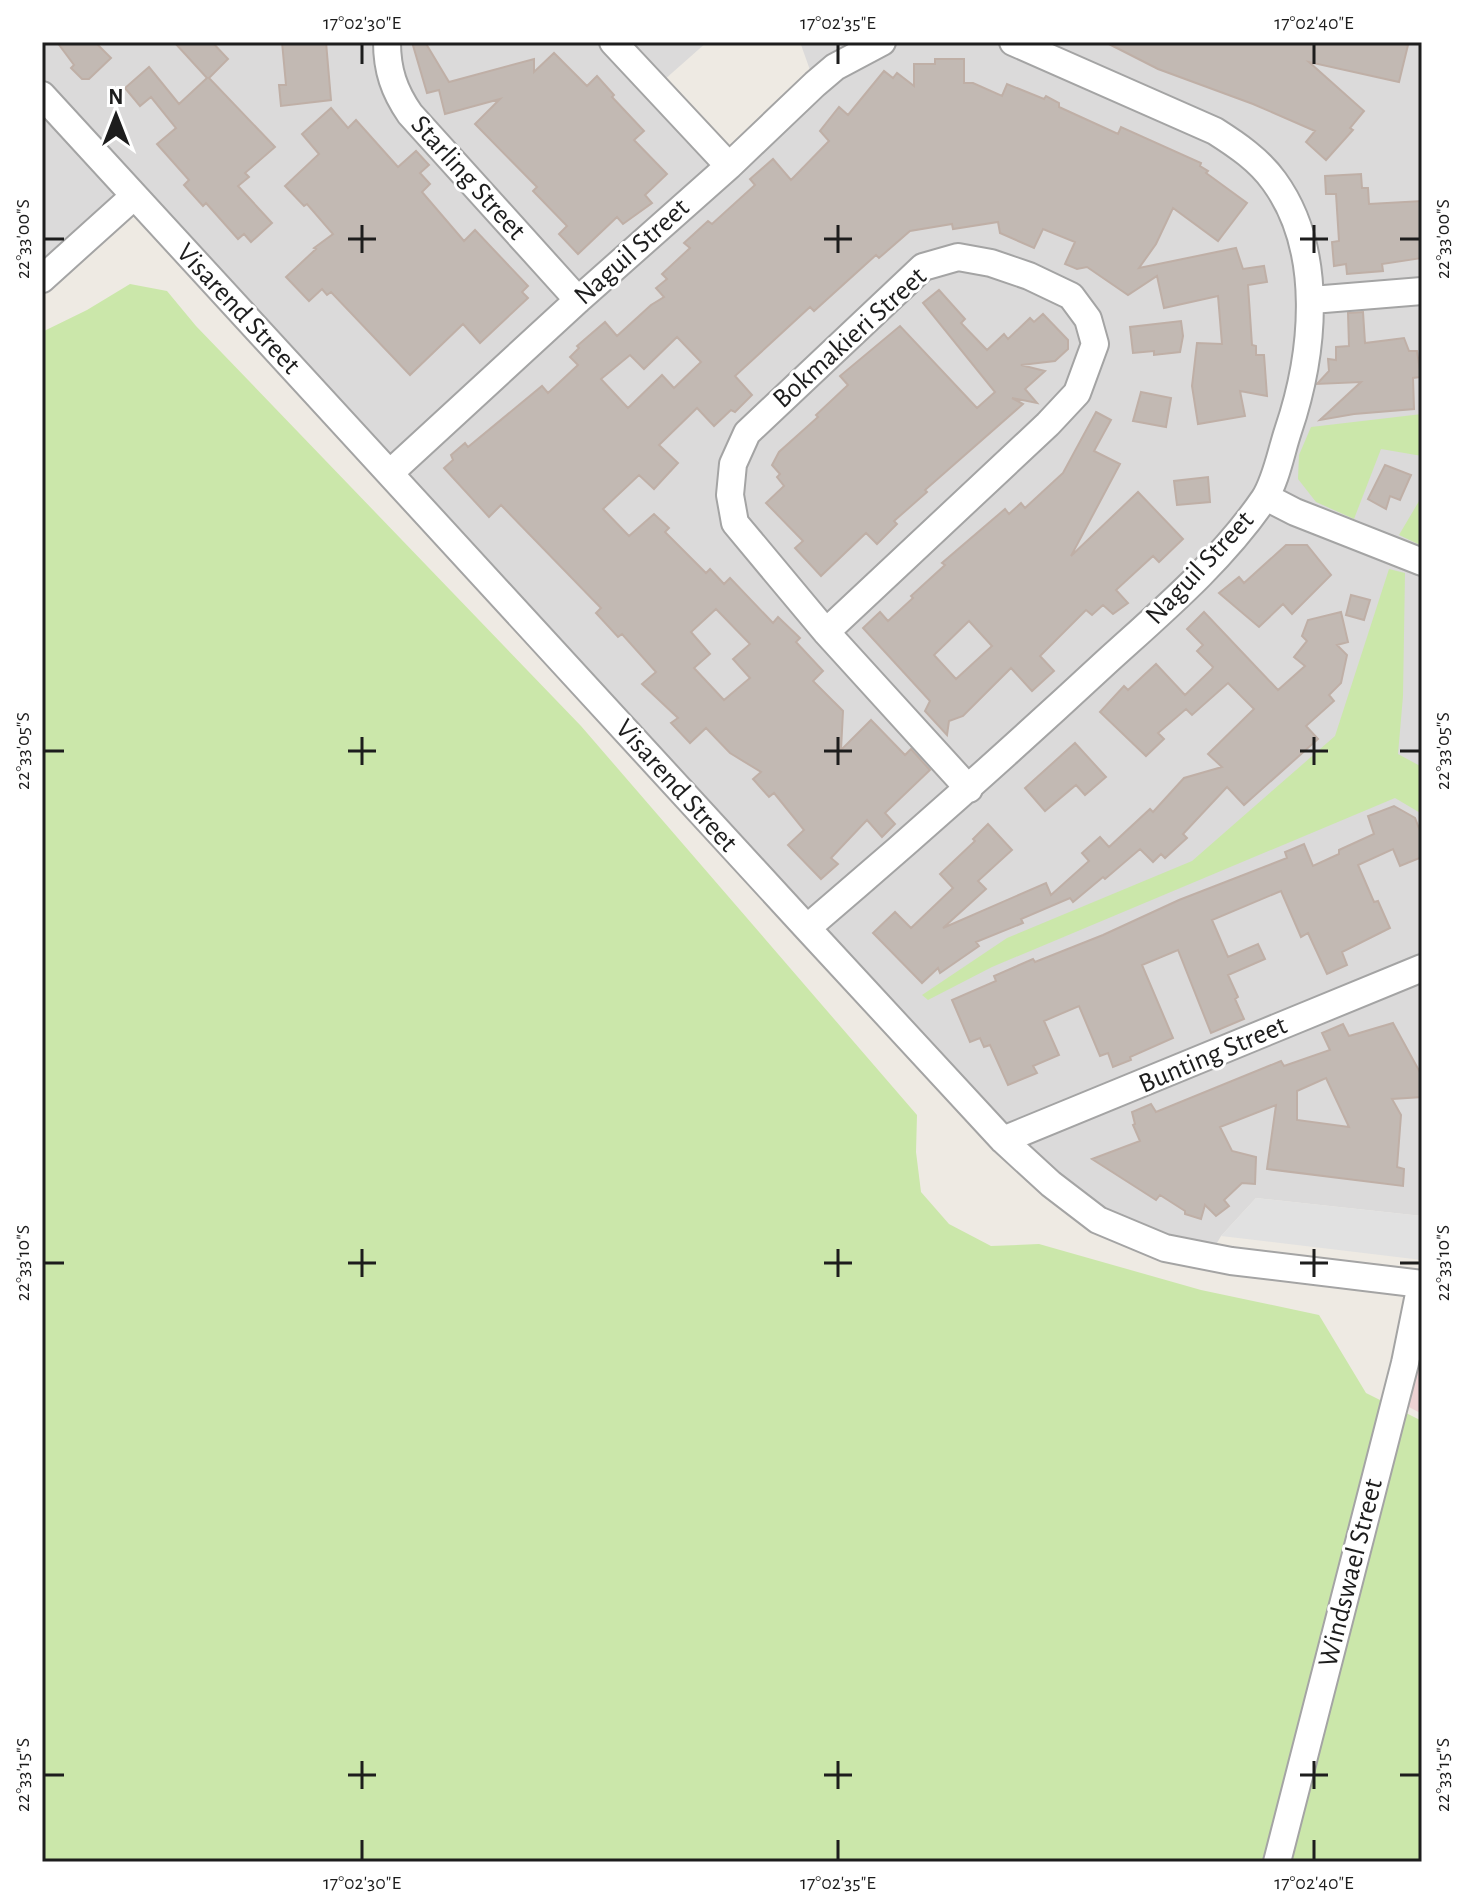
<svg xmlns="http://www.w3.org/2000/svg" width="1464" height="1904" font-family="'Alegreya Sans',sans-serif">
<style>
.residential{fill:#dbdada}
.commercial{fill:#eed2d3}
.grass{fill:#cbe7aa}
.parking{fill:#e1e1e1}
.building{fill:#c2b9b3;stroke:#bfafa6;stroke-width:2;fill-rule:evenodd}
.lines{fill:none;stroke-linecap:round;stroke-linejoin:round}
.street-casing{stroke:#a4a4a4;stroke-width:30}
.street{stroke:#fff;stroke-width:26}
.ticks{fill:none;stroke:#1d1d1d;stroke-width:3}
.labels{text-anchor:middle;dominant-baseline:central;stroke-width:6;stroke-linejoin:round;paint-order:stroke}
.street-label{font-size:28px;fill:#1d1d1d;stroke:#fff}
.neatline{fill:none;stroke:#1d1d1d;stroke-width:3}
.ticks-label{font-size:20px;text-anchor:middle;fill:#1d1d1d}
</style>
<rect width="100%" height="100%" fill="#eeeae3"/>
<!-- residential -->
<path class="residential" d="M42,42H707L655,88L729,166L815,84L800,42H1422V1216L1256,1198L1221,1236L1209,1257L1051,1184L133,197L42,279Z"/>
<!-- commercial -->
<path class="commercial" d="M1422,1284V1414L1396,1400Z"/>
<!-- grass -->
<path class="grass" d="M130,284L167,291L196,326L581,726L917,1115L916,1152L921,1192L949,1224L991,1246L1039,1244L1201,1290L1319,1315L1366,1393L1422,1421V1862H42V332L87,310Z
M1422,414V456L1381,449L1354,519L1316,502L1298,479L1299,455L1311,427Z
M1422,496V543L1420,545L1399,535Z
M1389,569L1405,573L1403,696L1398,754L1422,767V814L1395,798L992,967L928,1000L922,995L1007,938L1192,861L1335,736Z"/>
<!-- parking -->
<path class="parking" d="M1256,1198L1422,1216V1260L1221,1236Z"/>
<!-- building -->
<path class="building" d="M57,42H95L111,58L89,79H82L71,68L74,65Z
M174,42H212L228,59L209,78L275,147L245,173L249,177L238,186L272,223L251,242L244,234L238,239L206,203L203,206L184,185L189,180L157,144L176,128L151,97L140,106L125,88L149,67L179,104L207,78Z
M282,42H326L331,100L281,106L279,85H286Z
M412,42H425L449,82L534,59V72L554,53L587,86L597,76L614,95L612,97L644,131L634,140L667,174L645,195L652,203L623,224L617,217L578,254L559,234L567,226L533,191L537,187L475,124L500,99L445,114L439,90L427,93Z
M1105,42H1395L1408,45L1399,82L1309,62L1364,111L1350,128L1353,130L1326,160L1306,142L1315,131L1253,104L1158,69Z
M935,59H964V83H973L1002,96L1007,84L1044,99L1046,96L1059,103V107L1118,134L1121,127L1201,163L1200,166L1208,171L1206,173L1247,203L1218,241L1173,208L1156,244L1139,268L1236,248L1243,269L1264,266L1267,282L1248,285L1252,345L1256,346V355H1264L1267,396L1240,391L1245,416L1198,424L1192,386L1197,343L1222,344L1218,296L1164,308L1157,276L1128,295L1087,267L1077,269L1065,264L1075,242L1043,229L1034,248L1000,233L998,222L953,229L952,224L910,231L879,258L876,255L814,311L810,307L735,376L752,395L735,412L731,410L714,426L697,408L659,445L678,463L654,489L639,475L603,509L629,536L654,514L669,528L665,532L706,573L710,569L724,584L730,578L773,623L778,617L800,638L796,642L823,671L813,681L843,711L841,750L871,720L905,755L911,749L930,770L885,813L895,824L882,837L867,820L831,858L838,864L821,879L788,845L804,830L774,793L769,797L753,779L761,772L730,753L706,728L690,743L671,723L678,718L642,684L656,672L622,634L618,637L596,613L601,608L501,505L489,517L444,468L453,460L451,455L465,443L468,447L542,386L548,393L578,365L570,357L579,348L577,346L605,322L617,336L651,305L664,297L656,288L667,279L662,274L690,248L684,243L708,221L712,224L755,185L750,179L773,159L791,180L829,141L820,131L839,107L848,115L884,71L893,78L897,73L914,86V64H935ZM677,337L701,362L674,388L662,375L628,408L601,379L630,355L644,369ZM716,609L750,644L733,659L750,678L724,700L694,668L710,654L691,632Z
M331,108L348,128L356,120L398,167L416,151L429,165L420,173L430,184L422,192L464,241L475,230L528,286L522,292L528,298L480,343L463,324L410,375L331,292L327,295L322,289L309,301L286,277L316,249L314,248L333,234L307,204L304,206L285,186L319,154L302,134Z
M1361,174L1362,188H1368L1369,204L1422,201V258L1382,264L1383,271L1347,274L1346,264L1334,266L1332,242L1339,241L1336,194H1326L1325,176Z
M939,290L965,319L961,323L987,350L1004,334L1008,339L1030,318L1034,322L1043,314L1068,340V349L1055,361L1021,365L1045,371L1025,389L1037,403L1012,398L1023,404L925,490L927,492L894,521L897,524L877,544L866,533L821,576L795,548L803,541L766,503L784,486L777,477L780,474L772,465L779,452L818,417L816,415L848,385L840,376L900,326L977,408L995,392L923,303Z
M1363,312L1365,343L1404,338L1409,351H1417L1421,377L1413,378L1414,409L1354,414L1320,420L1361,382L1317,384L1329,371L1328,359L1336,360V347L1349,346L1348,313Z
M1181,321L1183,336L1180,352L1154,355V351L1133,353L1130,327Z
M1141,392L1171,398L1166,427L1133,421Z
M1096,412L1111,420L1094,451L1120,464L1071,556L1138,492L1183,539L1159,562L1153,556L1116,590L1128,603L1113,614L1103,605L1092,615L1086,610L1040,656L1054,671L1032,691L1011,668L963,716L949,721L947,735L925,711L930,701L863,628L880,612L888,621L913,598L911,596L945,565L942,563L1005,509L1009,514L1021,503L1025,508L1063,473ZM969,621L992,646L956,679L934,655Z
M1385,465L1411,475L1400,500L1390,496L1386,509L1368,499Z
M1208,477L1210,502L1177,505L1174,481Z
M1286,545H1307L1331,575L1292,614L1283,604L1259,627L1219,593L1239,577L1244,583Z
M1351,595L1370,600L1364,620L1346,615Z
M1204,612L1278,690L1305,666L1294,657L1307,641L1302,636L1308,620L1341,612L1348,642L1337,645L1347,655L1341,683L1329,695L1334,701L1306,726L1318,739L1244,805L1227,787L1183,834L1187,838L1165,858L1161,854L1153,862L1140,849L1105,879L1103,877L1073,902L1070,898L1021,919L1023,923L976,942L979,946L940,973L938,968L922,983L873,933L895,912L911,928L953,888L940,874L975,841L973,839L988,824L1012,850L978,881L986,889L943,928L1046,883L1051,895L1089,861L1082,853L1100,837L1109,847L1150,809L1153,812L1184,778L1222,767L1208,754L1254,709L1228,683L1192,715L1186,709L1158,733L1164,739L1146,756L1100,712L1124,686L1128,690L1156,664L1185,695L1212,669L1213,667L1197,651L1203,645L1187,629Z
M1075,743L1106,777L1085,795L1076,785L1045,811L1025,788Z
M1394,806L1415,818L1422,836V857L1400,866L1393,849L1358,865L1374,902L1378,901L1390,928L1342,952L1347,965L1327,974L1308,933L1301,937L1281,891L1212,920L1228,957L1258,944L1265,959L1228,975L1238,997L1235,999L1244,1019L1211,1033L1178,950L1142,965L1173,1038L1130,1057L1131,1060L1113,1067L1108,1053L1100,1056L1079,1006L1044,1021L1059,1055L1033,1066L1037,1073L1008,1085L990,1045L984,1047L980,1038L970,1042L952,1000L996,981L994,976L1033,959L1035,962L1103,935L1179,900L1287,858L1285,852L1304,844L1313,866L1339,854V850L1374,834L1368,816Z
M1393,1023L1422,1076V1097L1392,1099L1401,1115L1397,1167L1404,1169L1403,1186L1267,1169L1276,1105L1220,1127L1232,1151L1256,1157L1255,1184L1242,1183L1224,1200L1229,1206L1216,1216L1205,1205L1201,1219L1185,1214V1211L1160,1195L1156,1200L1092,1159L1140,1141L1133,1125L1135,1124L1132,1112L1151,1104L1156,1112L1281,1061L1284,1066L1330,1050L1322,1033L1343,1024L1349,1036ZM1326,1078L1349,1127L1297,1120V1091Z"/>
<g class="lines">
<defs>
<path id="street" d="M387,42C387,70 394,91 410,114L578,300
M613,42L729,166
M42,95L807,928L1003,1140L1051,1184L1098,1220L1165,1248L1231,1261L1422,1284
M42,279L133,197
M1312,300L1422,291
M390,473L578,300L729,166L815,84L835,67L882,42
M1266,497L1295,512L1422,562
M826,632L1048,424L1077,393L1095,344L1088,319L1071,296L1029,276L991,263L958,257L923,267L747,433L733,464L730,495L735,523L826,632L969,789
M807,928C908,842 1007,754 1104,664C1160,613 1221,562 1264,499C1276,481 1281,452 1288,431C1314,354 1325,251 1274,181C1259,160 1237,145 1215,131L1013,42
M1003,1140L1422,968
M1277,1862L1405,1363L1421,1284"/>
</defs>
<!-- street casing -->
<use href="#street" class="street-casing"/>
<!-- street -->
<use href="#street" class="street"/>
</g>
<!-- ticks -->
<path class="ticks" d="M362,44V64M838,44V64M1314,44V64M362,225V253M838,225V253M1314,225V253M44,239H64M348,239H376M824,239H852M1300,239H1328M1400,239H1420M362,737V765M838,737V765M1314,737V765M44,751H64M348,751H376M824,751H852M1300,751H1328M1400,751H1420M362,1249V1277M838,1249V1277M1314,1249V1277M44,1263H64M348,1263H376M824,1263H852M1300,1263H1328M1400,1263H1420M362,1761V1789M838,1761V1789M1314,1761V1789M44,1775H64M348,1775H376M824,1775H852M1300,1775H1328M1400,1775H1420M362,1840V1860M838,1840V1860M1314,1840V1860"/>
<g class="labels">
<!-- street labels -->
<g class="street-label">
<text transform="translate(468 178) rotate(48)">Starling Street</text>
<text transform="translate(632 252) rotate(-42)">Naguil Street</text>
<text transform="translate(238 309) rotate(47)">Visarend Street</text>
<text transform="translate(850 338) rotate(-42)">Bokmakieri Street</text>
<text transform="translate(1200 568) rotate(-47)">Naguil Street</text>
<text transform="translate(676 786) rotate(48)">Visarend Street</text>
<text transform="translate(1213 1055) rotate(-23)">Bunting Street</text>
<text transform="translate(1351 1573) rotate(-76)">Windswael Street</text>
</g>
</g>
<!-- border -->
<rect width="1464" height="1904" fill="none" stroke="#ffffff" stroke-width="88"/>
<!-- north arrow -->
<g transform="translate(116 116)" stroke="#ffffff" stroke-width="6" paint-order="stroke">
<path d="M0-6L14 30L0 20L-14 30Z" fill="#1d1d1d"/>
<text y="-12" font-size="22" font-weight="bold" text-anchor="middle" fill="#1d1d1d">N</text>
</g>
<rect x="44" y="44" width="1376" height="1816" class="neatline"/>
<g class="ticks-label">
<text x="362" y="29">17°02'30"E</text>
<text x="838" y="29">17°02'35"E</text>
<text x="1314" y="29">17°02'40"E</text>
<text transform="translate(22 239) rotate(-90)" y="7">22°33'00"S</text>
<text transform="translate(1442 239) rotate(-90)" y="7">22°33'00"S</text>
<text transform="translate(22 751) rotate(-90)" y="7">22°33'05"S</text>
<text transform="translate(1442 751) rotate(-90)" y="7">22°33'05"S</text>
<text transform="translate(22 1263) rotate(-90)" y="7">22°33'10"S</text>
<text transform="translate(1442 1263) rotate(-90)" y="7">22°33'10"S</text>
<text transform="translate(22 1775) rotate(-90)" y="7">22°33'15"S</text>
<text transform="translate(1442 1775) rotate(-90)" y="7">22°33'15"S</text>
<text x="362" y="1889">17°02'30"E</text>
<text x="838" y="1889">17°02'35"E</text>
<text x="1314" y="1889">17°02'40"E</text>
</g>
</svg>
